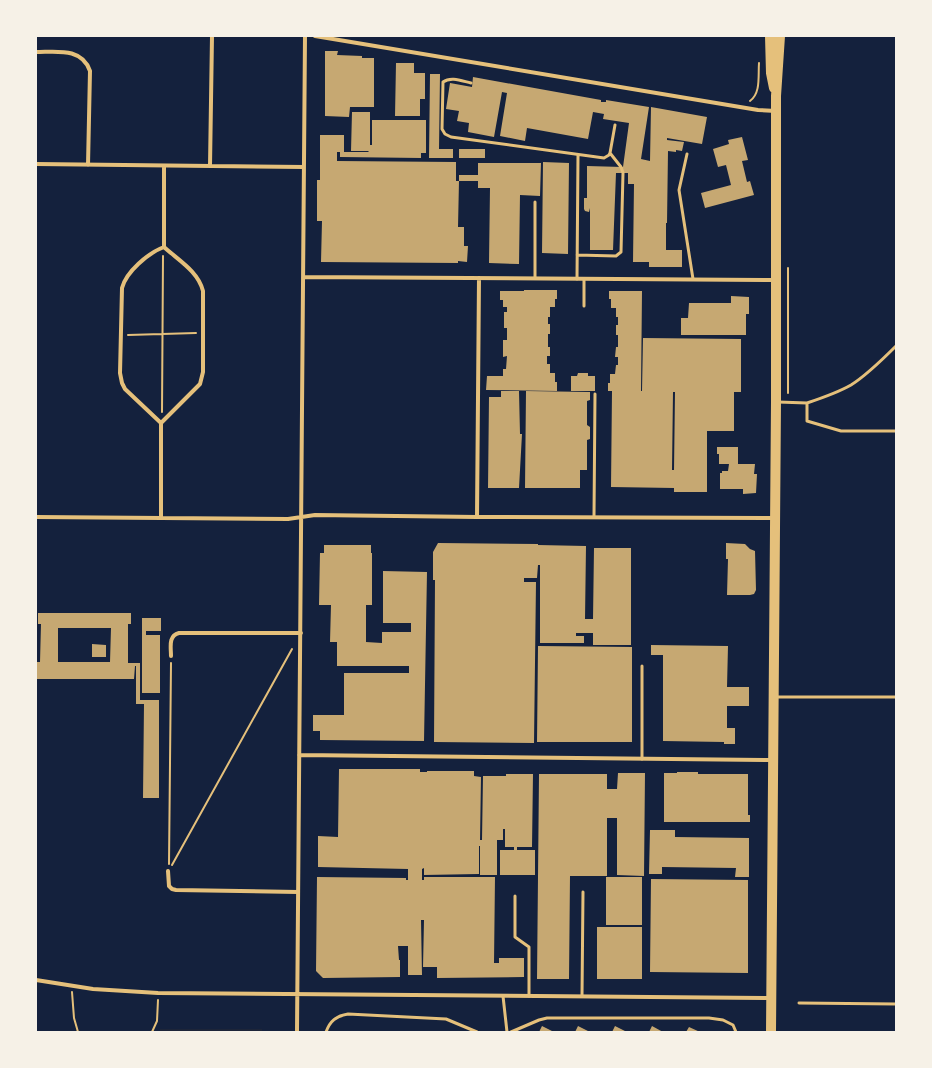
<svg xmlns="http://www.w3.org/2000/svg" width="932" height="1068" font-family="'PT Sans Narrow',sans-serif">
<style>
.green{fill:#1d2539}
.building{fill:#c6a872;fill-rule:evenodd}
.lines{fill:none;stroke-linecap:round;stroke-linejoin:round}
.path{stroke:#e5c07b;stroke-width:2}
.service{stroke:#e5c07b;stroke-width:3}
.minor{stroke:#e5c07b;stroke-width:4}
.primary{stroke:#e5c07b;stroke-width:10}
</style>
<rect width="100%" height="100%" fill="#14213d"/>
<!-- green -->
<path class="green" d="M160,1029H262V1032H160Z"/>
<!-- building -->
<path class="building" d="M325,51H338L337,55L362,56V58H374V107H350L349,117L325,116Z
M396,63H414V73H425V99H420V116H395Z
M430,74H440L439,149H453V158H429Z
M473,77L601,100V102H606V100L649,107L641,159L650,161L651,107L707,117L702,144L667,138V140L684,142L682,151L676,150V152L668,151L667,223H666V250H682V267H649V262H633L634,184H628V173H616L613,250H590V208L589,212L585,211L584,209V198H587V166L623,167L629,123L603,119L604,114L593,112L588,139L527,128L525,141L500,136L507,93L502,92L494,137L468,132L469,123L457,121L459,111L446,109L450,83L472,87Z
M352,112H370V145H372V120H426V153H421V158L340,157V152H337V161L456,162V181H459L458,227H464V246H468L467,262L458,261V263L321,262L322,221H317V180H320V135H344V152H368L369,151H351Z
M742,137L748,160L742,161L747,182L750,181L754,195L705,208L701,193L731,185L726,165L718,167L713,149L729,144L728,140Z
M459,149H485V158H459Z
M543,162L569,163L568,254L542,253Z
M478,163H541L540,196L520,195L519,264L489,263L490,188H478V181H459V175H478Z
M524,290H557V299H555V307H550V317H548V324H550V334H548V347H550V356H547V364H550V373H555V382H557V391L486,390L487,376H503V369H506L507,356L503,357V340H507V328H504V312H507V307H503V300H500V291H524Z
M609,291H642L641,391H642L643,338L741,339V392H734V431H707V492H674V488L611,487L612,391H608V383H610V374H615L616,365H618V357H615L616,347H618V335H616V325H618V317H616V308H611V299H609ZM673,392H675L674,470H672Z
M731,296L749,297V314H746V335H681V318H688L689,303H731Z
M578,373H588V376H595V391H571V376H577Z
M501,391H519L520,434H522L519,488H488L489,397H501Z
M526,391L590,392V400L587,401V425L590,427V439L587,440V470H580V488H525Z
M717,447H738V464H755L754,474H757L756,493L743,494V489H720V473H722V471H728L729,464H719V454H717Z
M438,543L538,544V545L586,546L585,619H593L594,548H631V645H593V633H576V636H584V643H540V565H538L537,578H524V582H536L534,743L434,742L435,580H433V552Z
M726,543L745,544L750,549L755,551L756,590L754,594L750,595H727L728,559H726Z
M324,545H371V553H372V605H366V642L382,643V632H411V623H383V571L427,572L424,741L320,740V731H313V715H344V673H409V666H337V642H330L331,605H319L320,553H324Z
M38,613H131V624H128V663H140V700H159V798H143L144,704H136V666H135L134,679H36V662H40L41,624H38ZM58,628H111L110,662H58Z
M142,618H161V631H146V635H160V693H142Z
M92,644L106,645V657H92Z
M651,645L728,646L727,687H749V706H727V728H735V744H724V742L663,741V655H651Z
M538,646L632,647V742H537Z
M339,769H420V772H427V771H474V776L481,777L480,840H482L483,776H506V774H533L532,847H517V850H535V875H500V850H514V847H505V829H503V840H497V875H480V846H479V874L424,875V868L422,869V880H424V877H495L494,963H499V958H524V977L437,978V967H423L424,920H421L422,975H408V946H398L399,960H400V977L323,978L316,971L317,877L406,878V880H408V869L318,867V836L338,837Z
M677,772H698V774H748V815H750V822H664V773H677Z
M618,773H645L644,876L617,875V818H607V876H570L569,979H537L539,774H607V789H617Z
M650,830H675V837L749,838V877H735L736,868L662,867V874H649Z
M606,877H642V925H606Z
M651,879L748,880V973L650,972Z
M597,927H642V979H597Z
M542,1026L554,1032H539Z
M578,1026L590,1032H575Z
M615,1026L627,1032H612Z
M652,1026L663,1032H649Z
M689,1027L700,1032H686Z"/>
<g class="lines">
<!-- path -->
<path class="path" d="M750,101C761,93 758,76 759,63
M128,335L196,333
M788,393V268
M162,412L163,256
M169,864L171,663
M172,865L292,649
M72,992L74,1018L78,1032
M152,1032L157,1021L158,1000"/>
<!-- service -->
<path class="service" d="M471,83C462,81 451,76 443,82L442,129L445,134L451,137L604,158L609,155L610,153L615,125
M687,154L679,190L693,279
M577,255L616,256L621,252L623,173L621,167L610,153
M535,278V202
M577,279L578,155
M584,306V279
M778,402L807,403V421L841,431H896
M807,403C822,398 837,393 851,385C867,375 882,360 896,346
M594,517L595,394
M776,697H896
M642,759V666
M515,896V937L529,947V996
M503,996L507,1032
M582,996L583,892
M799,1003L896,1004
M326,1032C330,1021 336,1016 348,1014L446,1019L477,1032
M511,1032L539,1020L547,1018H709L723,1020L733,1025L736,1032"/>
<!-- minor -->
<path class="minor" d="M315,36L758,110L776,111
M36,52C56,52 82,47 90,71L88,165
M36,164L304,167
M210,166L212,36
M303,277L775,280
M161,423L125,389L122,383L120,373L122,288C126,272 148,253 164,247
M36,517L288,519L315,515L477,517L775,518
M477,517L479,278
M161,518V423L200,384L203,372V291C198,271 178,260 164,247V166
M171,656C171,647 168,636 179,633H301
M299,755L773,760
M168,871L169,886L172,889L176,890L298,892
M36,980L93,989L158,993L771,998
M297,1032L305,36"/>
<!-- primary -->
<path class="primary" d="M770,36L771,73L774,88
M771,1032L776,402V96L780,36"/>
</g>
<!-- border -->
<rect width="932" height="1068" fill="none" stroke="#f6f1e7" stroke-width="74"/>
</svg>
